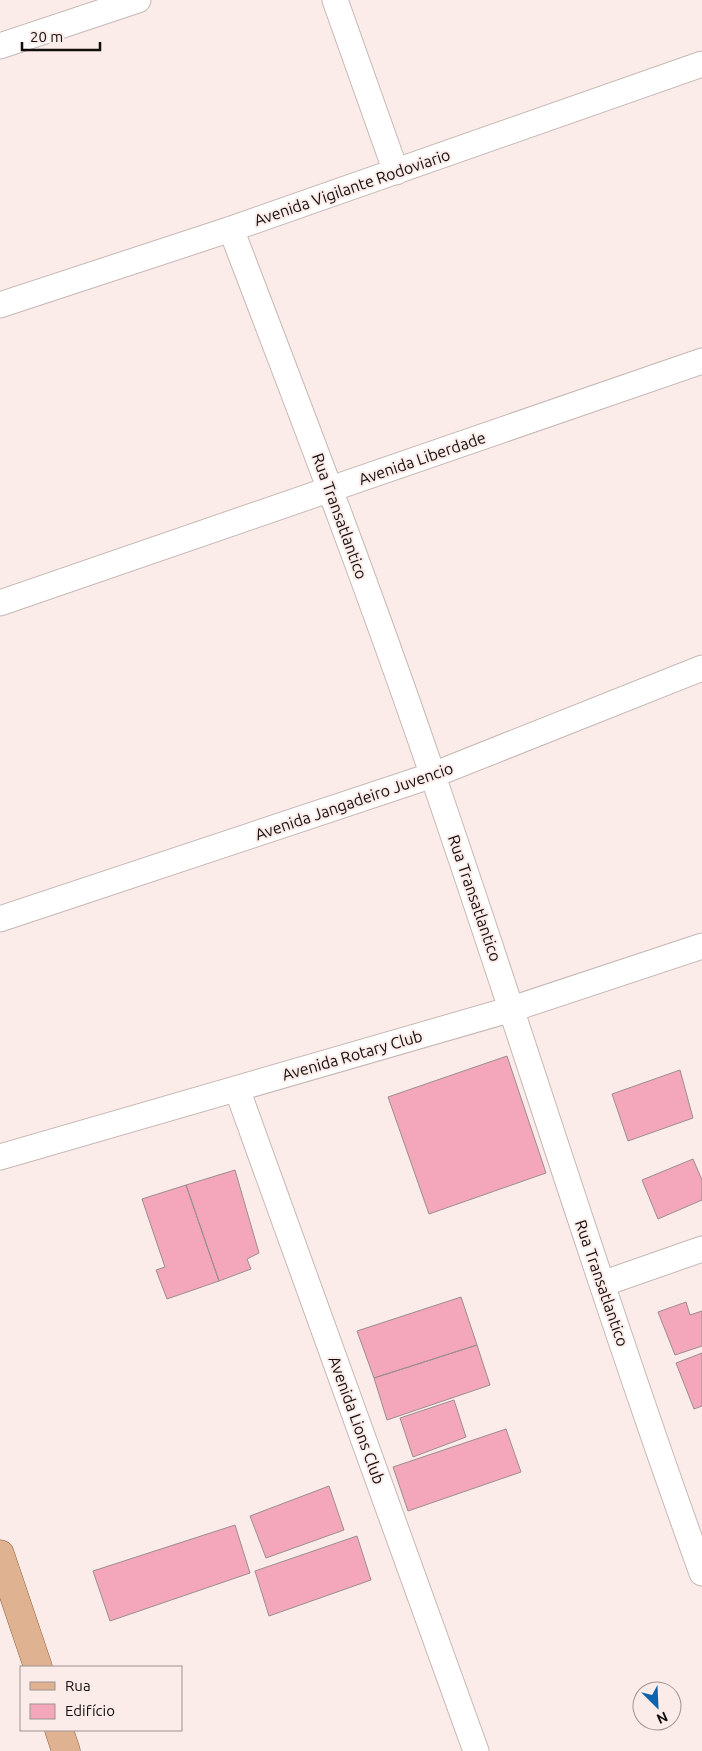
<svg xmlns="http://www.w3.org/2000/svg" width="702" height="1751" font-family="Ubuntu,sans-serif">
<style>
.building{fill:#f4a7bb;stroke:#9b8d90}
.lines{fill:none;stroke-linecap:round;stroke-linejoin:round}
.minor-casing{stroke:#c6b8b5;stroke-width:27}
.major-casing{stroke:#895833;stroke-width:29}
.minor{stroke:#fff;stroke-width:25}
.major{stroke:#dfb391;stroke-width:28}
.labels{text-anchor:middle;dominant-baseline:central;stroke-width:4;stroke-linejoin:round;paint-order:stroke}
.street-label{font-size:16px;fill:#120d0c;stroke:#fbece9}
</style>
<rect width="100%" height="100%" fill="#fbece9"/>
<!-- building -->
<path class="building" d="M507,1056L546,1173L429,1214L388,1097Z
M680,1070L693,1118L628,1141L612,1094Z
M693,1159L702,1180V1200L658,1219L642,1180Z
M235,1170L259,1253L247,1259L251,1269L219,1281L186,1185Z
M186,1185L219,1281L167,1299L156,1270L165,1267L142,1199Z
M461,1297L477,1345L374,1378L357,1331Z
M686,1302L690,1315L702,1311V1346L675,1355L658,1312Z
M477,1345L490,1385L387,1420L374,1378Z
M702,1353V1406L694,1409L676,1363Z
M454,1400L466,1437L413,1457L400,1418Z
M506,1429L521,1472L408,1511L393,1467Z
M329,1486L344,1530L266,1558L250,1516Z
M235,1525L250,1573L110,1621L93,1571Z
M357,1536L371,1580L269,1616L255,1571Z"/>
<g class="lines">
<defs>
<path id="minor" d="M335,0L396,172
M0,46L138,0
M231,229C301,412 371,594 434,779C525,1044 607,1311 702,1573
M0,305L231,229L702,64
M0,603L702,361
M0,919L433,775L702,668
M237,1089L476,1751
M0,1157L512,1009L702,946
M602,1284L702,1249"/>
<path id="major" d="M0,1554L38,1667
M59,1730L66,1751"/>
</defs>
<!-- minor casing -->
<use href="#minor" class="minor-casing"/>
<!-- major casing -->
<use href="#major" class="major-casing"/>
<!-- minor -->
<use href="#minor" class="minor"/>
<!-- major -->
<use href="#major" class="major"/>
</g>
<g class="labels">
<!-- street labels -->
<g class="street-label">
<text transform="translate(352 187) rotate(-19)">Avenida Vigilante Rodoviario</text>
<text transform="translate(422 458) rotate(-19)">Avenida Liberdade</text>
<text transform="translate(340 516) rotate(70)">Rua Transatlantico</text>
<text transform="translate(354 801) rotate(-19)">Avenida Jangadeiro Juvencio</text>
<text transform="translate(475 898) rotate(71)">Rua Transatlantico</text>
<text transform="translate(352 1055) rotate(-16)">Avenida Rotary Club</text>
<text transform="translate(602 1283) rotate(71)">Rua Transatlantico</text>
<text transform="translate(357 1420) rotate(70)">Avenida Lions Club</text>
</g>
</g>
<!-- legend -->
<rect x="20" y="1666" width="162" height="65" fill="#fbece9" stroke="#9e9391"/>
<rect x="30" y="1682" width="25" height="8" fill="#dfb391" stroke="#9e9391"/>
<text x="65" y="1691" font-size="15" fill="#120d0c">Rua</text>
<rect x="30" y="1704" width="25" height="15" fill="#f4a7bb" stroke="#9e9391"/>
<text x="65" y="1716" font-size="15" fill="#120d0c">Edifício</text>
<!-- north arrow -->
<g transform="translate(657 1706) rotate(156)"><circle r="24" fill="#fbece9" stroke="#9e9391"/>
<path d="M0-4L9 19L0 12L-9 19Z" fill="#0b62af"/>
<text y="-8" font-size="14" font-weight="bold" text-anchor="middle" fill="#120d0c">N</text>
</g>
<!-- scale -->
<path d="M22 42v8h78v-8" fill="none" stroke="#120d0c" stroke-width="2.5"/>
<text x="30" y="42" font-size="15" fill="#120d0c" stroke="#fbece9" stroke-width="4" paint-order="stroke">20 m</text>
</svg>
